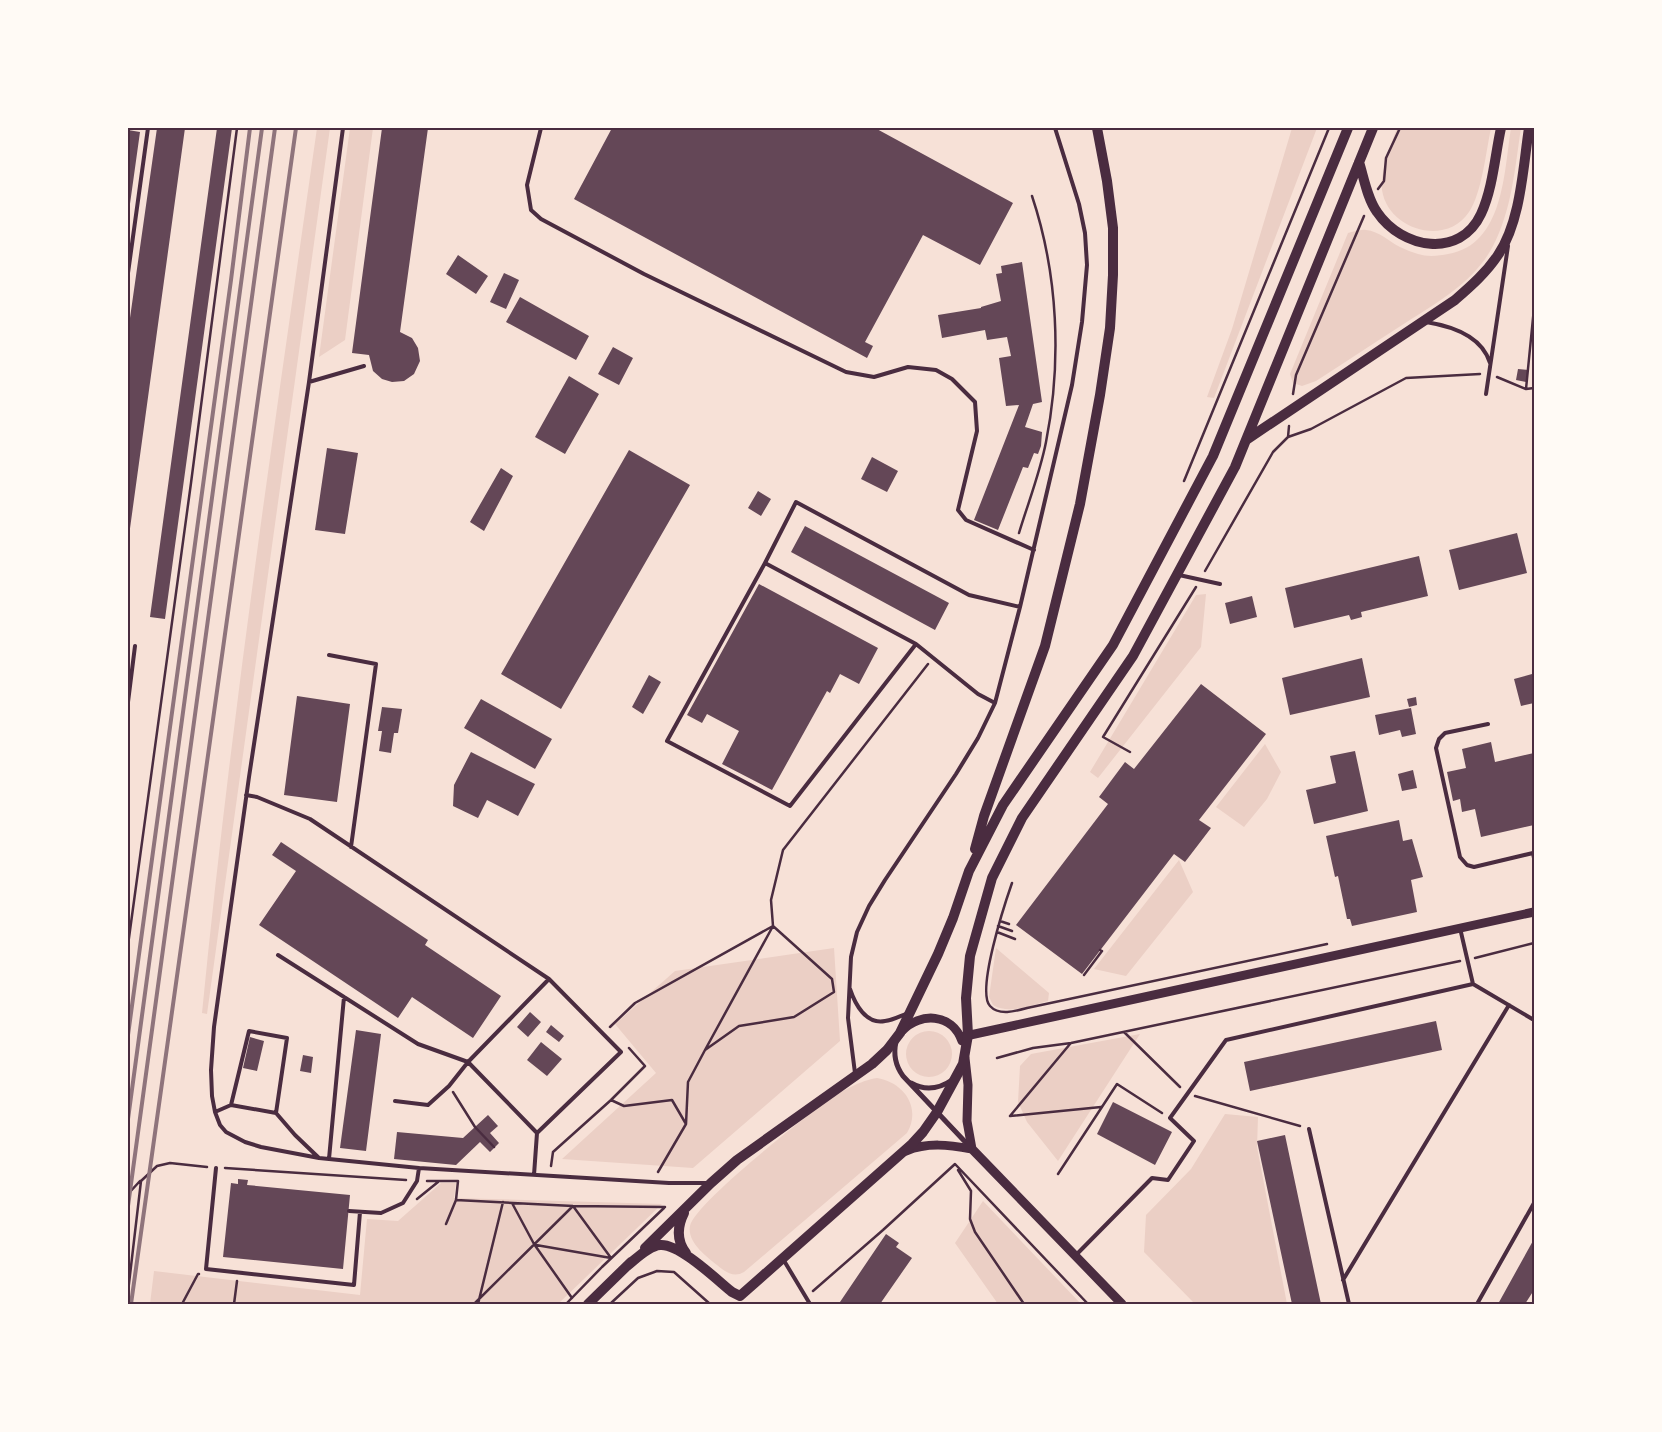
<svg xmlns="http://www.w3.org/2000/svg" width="1662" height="1432" font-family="Roboto,sans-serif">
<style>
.green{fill:#ebcfc5}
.building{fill:#644757}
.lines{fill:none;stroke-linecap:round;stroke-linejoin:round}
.path{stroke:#4a2c40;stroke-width:2.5}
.service{stroke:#4a2c40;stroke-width:4}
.minor{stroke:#4a2c40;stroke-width:5}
.tertiary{stroke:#4a2c40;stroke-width:9}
.secondary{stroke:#4a2c40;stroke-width:10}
.rail{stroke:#8f747c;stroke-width:4}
.neatline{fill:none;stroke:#4a2c40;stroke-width:2}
</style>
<rect width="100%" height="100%" fill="#f7e1d7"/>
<!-- green -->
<path class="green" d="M317,128H330L207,1014L202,1013C231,717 275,422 317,128Z
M350,128H373L345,340L319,357Z
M1292,128H1317L1214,398L1207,397L1232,329Z
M1397,128H1491C1486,151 1482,193 1469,212C1446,247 1388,230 1382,190C1380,173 1391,144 1397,128Z
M1511,128H1521C1515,167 1512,210 1493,246C1474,283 1433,305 1399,327C1371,345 1344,363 1316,381L1302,386L1293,383L1290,374L1348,233C1353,232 1361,229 1366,230C1379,231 1390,242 1400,247C1406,250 1412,252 1418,254C1427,257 1439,256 1448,254C1504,245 1504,171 1511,128Z
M1206,594L1201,647L1098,778L1090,772L1196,595Z
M1265,744L1281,772L1267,799L1244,827L1216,807Z
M1179,860L1193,892L1126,976L1094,969Z
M834,948L840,1041L693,1168L562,1159L656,1073L615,1024L675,971Z
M996,948L1049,993L1048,1001C1032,1005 1009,1015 993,1005L989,997Z
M906 1054a23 23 0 1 1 46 0a23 23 0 1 1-46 0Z
M1140,1034L1058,1161L1027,1122L1018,1102L1020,1066L1031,1054Z
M877,1078C903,1082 922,1107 907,1133L744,1272C734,1278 725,1272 717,1265C706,1256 687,1242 690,1226C694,1204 803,1119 825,1102C838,1093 861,1080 877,1078Z
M1225,1114L1258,1117L1257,1147L1287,1304H1195L1144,1252L1146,1215L1191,1169Z
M441,1183H456L454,1198L662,1204L558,1304H150L154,1271L360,1295L367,1219L398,1221Z
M983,1201L1081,1304H998L955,1243Z"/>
<!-- building -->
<path class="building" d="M157,128H185L128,543V332Z
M217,128H232L165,619L150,617Z
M382,128H428L400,332L412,338L418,348L420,361L414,374L404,381L392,382L382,379L373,371L369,355L352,353Z
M612,128H875L1013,203L980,265L923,235L865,342L873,346L867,358L574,199Z
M128,130L140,132L129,211H128Z
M458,255L488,276L476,294L446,274Z
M1022,262L1042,402L1033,404L1025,427L1042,432L1041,446L1038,454L1034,453L1028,468L1023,467L998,530L974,520L1019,405L1006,406L999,358L1011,356L1007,337L987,340L985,330L942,338L938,315L981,308V307L1001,301L996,274L1002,273L1001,266Z
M504,273L519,280L506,309L490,302Z
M520,297L589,336L576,360L506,322Z
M613,347L633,358L619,385L598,374Z
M1518,369L1528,370L1526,382L1516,380Z
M569,376L599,394L565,454L535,437Z
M327,448L358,453L345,534L315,530Z
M629,450L690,485L561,709L501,674Z
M872,457L898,471L887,492L861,479Z
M501,468L513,476L484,531L470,522Z
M758,491L771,499L761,516L748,508Z
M805,526L949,603L935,630L791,552Z
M1517,533L1527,573L1459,590L1449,550Z
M1419,556L1428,596L1361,612L1362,617L1351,620L1349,615L1294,628L1285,588Z
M759,584L878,648L859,684L840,674L830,693L827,691L772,790L722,764L739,731L707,714L702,723L687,715Z
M1252,596L1257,617L1230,624L1225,603Z
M1362,658L1370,697L1290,715L1282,678Z
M1532,674L1534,684V703L1521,706L1514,679Z
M649,675L661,682L643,714L632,707Z
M1201,684L1266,734L1199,820L1211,828L1185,862L1174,854L1082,974L1016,925L1108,804L1099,797L1125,762L1134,769Z
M297,696L350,704L337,802L284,795Z
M1416,697L1417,705L1409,707L1407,699Z
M481,699L552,739L535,769L464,728Z
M382,707L402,709L398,733H394L391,753L379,751L382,731H378Z
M1411,708L1416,734L1402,737L1400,730L1379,735L1375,715Z
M1491,742L1495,762L1534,753V825L1481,837L1475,809L1462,812L1460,799L1453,801L1447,772L1466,768L1462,749Z
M1355,751L1368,811L1314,824L1306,790L1336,783L1330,756Z
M471,752L535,784L518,816L487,800L478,818L453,806L454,785Z
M1413,770L1417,788L1402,791L1398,774Z
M1399,820L1403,841L1412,839L1423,877L1411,880L1417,912L1352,926L1350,919H1347L1338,876L1335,877L1326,836Z
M281,842L428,940L425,945L501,996L473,1038L412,997L398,1018L259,925L296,871L272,855Z
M530,1012L541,1022L528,1037L517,1027Z
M1436,1021L1442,1050L1250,1091L1244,1062Z
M551,1025L564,1036L559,1042L546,1032Z
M356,1030L381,1034L366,1151L340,1148Z
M250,1037L264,1041L257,1071L243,1068Z
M541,1042L562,1059L547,1076L527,1060Z
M303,1055L313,1057L311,1073L300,1071Z
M1113,1102L1172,1132L1155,1165L1097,1134Z
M488,1115L498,1126L490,1133L499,1143L490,1152L480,1142L456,1165L394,1159L397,1132L463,1138Z
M1285,1135L1299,1201L1321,1304H1292L1257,1141Z
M238,1179L248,1180L247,1185L350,1195L343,1269L223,1257L231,1183L238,1184Z
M886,1234L899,1243L896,1247L912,1258L880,1304H844L840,1302Z
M1534,1239V1290L1525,1304H1498Z"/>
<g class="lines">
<!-- path -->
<path class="path" d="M1378,189L1384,181L1386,158L1400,128
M1497,377L1526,389L1534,388
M1526,389L1534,308
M1293,394L1296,375L1364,216
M1288,437L1289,426
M1184,481L1329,128
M1019,533C1028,503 1040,473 1046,442C1062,361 1058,274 1032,196
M1205,571L1273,452L1288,437L1311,429L1406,378L1480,374
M1130,752L1103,737L1196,587
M1012,883C1005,903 976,991 990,1006C999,1016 1016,1011 1027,1008L1327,944
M1000,921L1009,924
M998,926L1012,931
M997,932L1015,939
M128,945L191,483L237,128
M1475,958L1534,943
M1084,975L1102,951L1100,950
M610,1027L635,1003L773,926L771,900L783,850L928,664
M1124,1032L1180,1087
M997,1058L1033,1048L1071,1043L1460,961
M453,1092L475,1127L494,1147
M1195,1096L1300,1126
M611,1100L624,1106L672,1100L686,1124L658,1172
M1010,1116L1070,1044
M1010,1116L1101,1107
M686,1124L688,1082L705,1050L739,1026L794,1017L834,992L832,979L773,926L705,1050
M551,1166L553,1152L611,1100L645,1066L629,1048
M225,1168L406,1180
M958,1170L971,1191L970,1219L975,1232L1024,1304
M1058,1174L1117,1084L1162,1113
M427,1181H458L456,1200L573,1206L665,1207
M128,1194L140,1181
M417,1199L438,1182
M512,1203L534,1244L572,1298
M446,1224L456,1200
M536,1245L611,1258
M813,1291L883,1230L955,1164L1088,1304
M128,1292L141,1181L157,1166L170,1163L207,1167
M182,1304L198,1274H199
M234,1304L237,1281
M474,1304L573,1206L611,1258
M478,1304L503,1202
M566,1304L602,1267L664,1208
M610,1304L638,1278L657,1271L674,1272L710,1304"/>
<!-- service -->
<path class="service" d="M343,128L309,382L249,777L214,1027L211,1070L212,1096L215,1112L220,1125L226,1132L245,1142L261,1147L319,1158L419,1168L669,1183H709
M541,128L527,185L531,210L541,219L644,274L846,372L874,377L908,367L936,370L952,379L975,402L977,431L958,510L966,520L1034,550
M128,273L148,128
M1426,322C1451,326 1482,336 1490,363
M309,382L364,366
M1486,394L1508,246
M765,563L796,502L969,595L1020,607
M1179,575L1220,584
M916,644L790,806L667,741L765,563L916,644L978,694L995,703
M329,655L376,664L351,847
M128,702L135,646
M1488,724L1445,733L1439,739L1436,748L1460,857L1467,865L1474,867L1533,853L1534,858
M246,795L257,797L310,819L549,979L468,1062L537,1133L534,1175
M278,955L418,1044L468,1062L449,1086L428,1105L395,1101
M1473,984L1534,1020
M850,989C855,1004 866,1025 885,1021C893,1020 900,1016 908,1013
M855,1073L848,1018L851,957L857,932L869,906L885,880L956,774L978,738L995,703L1020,607L1072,385L1082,322L1087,265L1085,233L1079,204L1055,128
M231,1105L276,1113
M215,1112L231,1105L249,1031L287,1038L276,1113L295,1135L319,1158
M1309,1129L1349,1304
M537,1133L621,1052L549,979
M329,1159L344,997
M216,1168L206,1269L354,1285L360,1212
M349,1211L381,1213L403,1203L417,1181L419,1168
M1075,1256L1152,1178L1168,1180L1194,1141L1170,1118L1226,1040L1473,984L1460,928
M783,1259L810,1304
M1343,1280L1509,1005
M1477,1304L1534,1203"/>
<!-- minor -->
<path class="minor" d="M896,1042C893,1055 895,1065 903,1076L970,1147
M911,1083C925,1091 939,1089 952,1080"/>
<!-- tertiary -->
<path class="tertiary" d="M902,1031C920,1012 952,1013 962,1041
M961,1037L1534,912
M965,1058L968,1085L967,1121L972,1149L1122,1304
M906,1151C928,1142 949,1145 972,1149"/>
<!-- secondary -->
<path class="secondary" d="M1359,162C1364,178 1367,198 1377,212C1402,249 1460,259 1481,214C1493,188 1495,155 1501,128
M1246,440L1455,300C1471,286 1486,273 1498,255C1521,221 1523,167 1529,128
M975,849L984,816L1045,646L1080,504L1100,395L1110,328L1113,275V228L1107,181L1097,128
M684,1213C677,1227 676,1240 686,1253
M645,1248L711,1183L737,1160L872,1064L887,1050L900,1033L938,954L953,918L969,871L1003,805L1113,645L1213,456L1348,128
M627,1266C636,1259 648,1246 660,1245C679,1243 717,1280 732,1292L740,1296L912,1144L923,1132L937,1112L963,1064L968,1035L966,998L970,956L992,878L1022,818L1133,656L1235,467L1373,128
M588,1304L631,1262"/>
<!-- rail -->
<path class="rail" d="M128,1035L231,280L250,128
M128,1119L262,128
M128,1206L275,128
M131,1304L296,128"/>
</g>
<!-- border -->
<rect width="1662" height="1432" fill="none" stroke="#fffaf5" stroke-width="258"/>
<rect x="129" y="129" width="1404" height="1174" class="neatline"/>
</svg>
